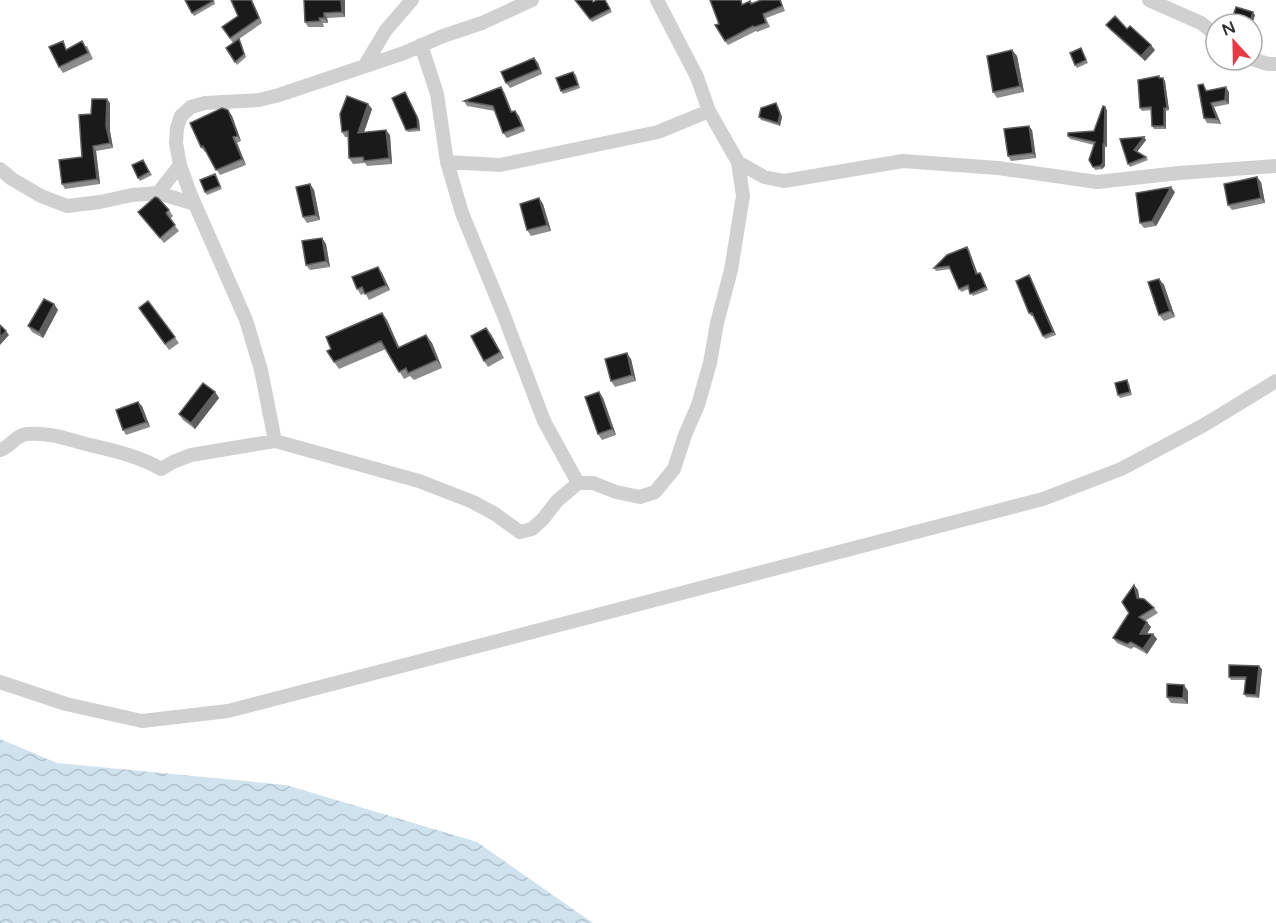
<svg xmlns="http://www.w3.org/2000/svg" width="1276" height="923" font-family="'Varela Round',sans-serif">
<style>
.water{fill:url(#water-waves)}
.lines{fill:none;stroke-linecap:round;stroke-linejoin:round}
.minor{stroke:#d0d0d0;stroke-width:14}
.wall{fill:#8c8c8c}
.shaded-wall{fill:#5f5f5f}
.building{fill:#1a1a1a;stroke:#5f5f5f;stroke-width:1.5}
</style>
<defs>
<pattern id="water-waves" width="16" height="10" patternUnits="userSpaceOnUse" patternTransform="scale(1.5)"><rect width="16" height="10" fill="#cfe2ee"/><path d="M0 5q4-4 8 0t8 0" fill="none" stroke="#b2c2cd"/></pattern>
</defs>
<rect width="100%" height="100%" fill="#fff"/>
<!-- water -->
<path class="water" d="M0,739L57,763L286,785L477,842L593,923H0Z"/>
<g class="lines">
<!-- minor -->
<path class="minor" d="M1149,0L1201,23L1216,35
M421,45L437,94L447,162L462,213L503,313L544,421L578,483
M1252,59L1268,64H1276
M365,65L386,30L412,0
M447,162L500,165L658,132L709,111
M738,162L764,177L784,181L903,161L998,168L1097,182L1179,173L1276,166
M0,169L12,179L41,196L67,206L100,202L132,195L158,193L195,204
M158,193L180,165
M275,441L261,370L246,320L190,193L180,165L176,143L177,128L181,116L191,107L205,103L259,100L279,95L404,53L443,36L482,23L532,0
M0,450C11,447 15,435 27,434C47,432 68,439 86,444C111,450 139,456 161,469L173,462L191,455L275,441L419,481L473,502L495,514L520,532L532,529L543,519L557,501L578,483H593L616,492L640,497L655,492L674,469L685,435L698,405L710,363L717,323L731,270L743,196L738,162L709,111L697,77L657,0
M0,682L66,704L142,721L228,711L1043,499L1121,469L1204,425L1276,381"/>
</g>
<!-- wall -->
<path class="wall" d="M214,0L215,4L194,16L192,13Z
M231,0H252L262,23L239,39L241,42L246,57L237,65L226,48L233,43L222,27L238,16Z
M304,0H345V17L327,18L328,23H323L324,27H308L305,22Z
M575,0L593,2L605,0L612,12L592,22Z
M761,0H781L785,11L766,18L770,27L757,32L756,31L728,45L725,41L719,24L744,4L750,1L752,3Z
M1255,15L1252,24H1241L1234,22L1232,19Z
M1106,25L1155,50L1145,61L1110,30Z
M87,46L93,59L63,73L59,67L68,49Z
M1081,48L1088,63L1077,68L1075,65Z
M1012,50L1017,56L1024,92L997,98L993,92Z
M534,58L538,63L542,74L510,88L506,83Z
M573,72L576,75L580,88L563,94L561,91Z
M1159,76L1160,78H1163L1165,81L1169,110L1166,111V129H1154L1152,126L1151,110L1142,111L1140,108Z
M1207,88V91L1229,92V104L1214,107L1221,124L1207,123L1204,118Z
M405,92L419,120L420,131L408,132L406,130Z
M504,92L512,112L519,116L525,131L507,138L503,133L495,111L467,106L464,101Z
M110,103V131L113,148L96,151L100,184L65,189L62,184L82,157L91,114Z
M368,104L372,109L364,132L390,135L392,164L367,166L365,163L353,164L349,158L348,137H345L342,132Z
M778,106L782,117L780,126L761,120L759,117Z
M228,110L232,116L241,141L237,143L246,165L220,175L206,152H205L201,147Z
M1107,110V147H1105V166L1102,169L1095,170L1089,160L1094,145L1070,139L1068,136L1094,131Z
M1032,130L1036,158L1011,161L1008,156Z
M1144,137L1146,140L1137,152L1146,157L1148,160L1130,167L1128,164Z
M143,160L152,175L140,181L138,178Z
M215,174L222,189L207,195L205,192Z
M1261,182L1265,203L1232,210L1228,205Z
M310,184L314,190L320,220L307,223L303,217Z
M1175,192L1156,226L1144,228L1140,223Z
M539,198L543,204L551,231L531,236L527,230Z
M169,210L173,216L170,219L179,231L164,243L138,212Z
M322,238L326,244L330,267L310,270L306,265Z
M969,250L977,274L982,276L988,290L973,296L969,289L961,292L951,269L936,271L934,268Z
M378,267L382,273L390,290L369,300L365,293L361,295L357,289Z
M1029,275L1056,335L1045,339L1033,316H1031L1029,313Z
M1159,279L1164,285L1175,317L1164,321L1159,315Z
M148,301L179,343L169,350L139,308Z
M54,304L58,310L43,338L32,332L28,326Z
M382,313L387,320L399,347L426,335L432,343L442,368L414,380L410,376L404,379L386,349L339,369L334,362L331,349Z
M486,328L504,358L488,367L484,361Z
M631,359L636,381L615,387L611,381Z
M1129,383L1132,395L1120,398L1118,395Z
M215,392L219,398L195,429L183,420L179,414Z
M599,392L603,398L616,435L602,440L598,434Z
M142,406L150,427L126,435L123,430Z
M1134,585L1138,590L1139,598L1154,608L1158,613L1145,621L1151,627L1147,634H1153L1157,639L1147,654L1134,647L1131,649L1117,643L1113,638L1129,613Z
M1262,669L1259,698L1246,697L1244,694L1246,680H1231L1229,677Z
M1188,691V704L1171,703L1167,697Z"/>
<!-- shaded-wall -->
<path class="shaded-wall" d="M251,0H252L262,23L259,18Z
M341,0H345V17L342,12Z
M1253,12L1255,15L1252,24H1249Z
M324,13L327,18L328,23L324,18Z
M1151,45L1155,50L1145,61L1141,56Z
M1012,50L1017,56L1024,92L1020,86Z
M534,58L538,63L542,74L539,69Z
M1163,78L1165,81L1169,110L1167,108Z
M501,87L504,92L514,117L511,112Z
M1226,87L1229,92V104L1225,100Z
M405,92L419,120L420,131L418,128Z
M107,99L110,103V131L113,148L110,143L106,126Z
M776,103L782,117L780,126L778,123Z
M1211,103L1214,107L1221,124L1217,119Z
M368,104L372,109L362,138L358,133Z
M1105,107L1107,110V147L1104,144Z
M1164,108L1166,111V129L1164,126Z
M228,110L232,116L241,141L238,136Z
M515,111L519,116L525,131L522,126Z
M1029,126L1032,130L1036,158L1033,153Z
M386,130L390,135L392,164L389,158Z
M233,137L237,143L246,165L242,159Z
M1144,137L1146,140L1136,153L1134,150Z
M1103,144L1105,147V166L1102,169L1100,166Z
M93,146L96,151L100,184L97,179Z
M1257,177L1261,182L1265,203L1261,198Z
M310,184L314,190L320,220L316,215Z
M1171,187L1175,192L1156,226L1152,221Z
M539,198L543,204L551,231L547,225Z
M322,238L326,244L330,267L326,261Z
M967,247L969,250L979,277L976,274Z
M378,267L382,273L390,290L386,285Z
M1029,275L1031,278L1056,335L1053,332Z
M1159,279L1164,285L1175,317L1170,311Z
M54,304L58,310L43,338L39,332Z
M382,313L387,320L403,356L398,348Z
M486,328L491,334L504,358L500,352Z
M6,331L9,335L0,345V337Z
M426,335L432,343L442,368L437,360Z
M627,353L631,359L636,381L632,375Z
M215,392L219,398L195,429L191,423Z
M599,392L603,398L616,435L612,429Z
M138,402L142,406L150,427L146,422Z
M1134,585L1138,590L1140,603L1137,598Z
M1147,622L1151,627L1143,640L1140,634Z
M1153,634L1157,639L1147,654L1143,649Z
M1259,666L1262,669L1259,698L1256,695Z
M1184,685L1188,691V704L1183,698Z"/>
<!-- building -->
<path class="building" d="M185,0H213V1L192,13Z
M231,0H251L259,18L230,38L222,27L238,16Z
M304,0H341L342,12L324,13V18H319L320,21L305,22Z
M575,0H592L593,2L597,0H605L610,9L590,19Z
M710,0H741L742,5L750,1L751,4L761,0H780L782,6L763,14L766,23L754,27L753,26L725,41L715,25L719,24Z
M1236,7L1253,12L1249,24L1232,19Z
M1115,16L1127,29L1130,26L1151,45L1141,56L1106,25Z
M239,39L244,54L235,62L226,48Z
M63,41L66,50L82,41L88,53L59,67L49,47Z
M1081,48L1086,60L1075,65L1070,53Z
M1012,50L1020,86L993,92L987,56Z
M534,58L539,69L506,83L501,72Z
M573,72L578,85L561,91L556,78Z
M1159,76V78H1163L1167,108H1164V126H1152L1151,107L1140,108L1138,80Z
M1203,84L1206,91L1226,87L1225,100L1211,103L1217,119L1204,118L1198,85Z
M501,87L511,112L515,111L522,126L503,133L493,106L464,101Z
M405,92L417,117L418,128L406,130L392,98Z
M347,96L368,104L358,133L386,130L389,158L364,161L363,157L349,158L348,131L342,132L340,114Z
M92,99H107L106,126L110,143L93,146L97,179L62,184L59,160L82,157L79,115L91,114Z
M776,103L780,114L778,123L759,117L761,108Z
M1103,106L1105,107L1104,144H1103V163L1100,166L1093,167L1089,160L1095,142L1068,136V133L1094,131Z
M222,108L228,110L238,136L233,137L242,159L216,170L203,146L201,147L190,123Z
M1029,126L1033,153L1008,156L1004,129Z
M1144,137L1134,150L1146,157L1128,164L1120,139Z
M143,160L149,172L138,178L132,165Z
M215,174L220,186L205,192L200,180Z
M1257,177L1261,198L1228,205L1224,184Z
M310,184L316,215L303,217L296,187Z
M1171,187L1152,221L1140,223L1136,193Z
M155,197L158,198L169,210L166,213L175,225L160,238L138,212Z
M539,198L547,225L527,230L520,204Z
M322,238L326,261L306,265L302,241Z
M967,247L976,274L980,273L986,287L970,294L968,285L959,289L949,266L934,268L947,255Z
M378,267L386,285L365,294L362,287L357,289L352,277Z
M1029,275L1053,332L1043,336L1032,313H1029L1016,281Z
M1159,279L1170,311L1159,315L1148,282Z
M44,299L54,304L39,332L28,326Z
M148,301L175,337L165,344L139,308Z
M382,313L398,348L426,335L437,360L408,373L406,368L399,372L381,341L334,362L327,351L331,349L326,337Z
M0,325L6,331L0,337Z
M486,328L500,352L484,361L471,336Z
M627,353L632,375L611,381L605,359Z
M1127,380L1130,392L1118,395L1115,383Z
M203,383L215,392L191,423L179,414Z
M599,392L612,429L598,434L585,397Z
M138,402L146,422L123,430L116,410Z
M1134,585L1137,598L1144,599L1154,608L1139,617L1147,622L1140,634H1153L1143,649L1131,642L1127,644L1113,638L1129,613L1122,602Z
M1229,665L1259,666L1256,695L1244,694L1246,677H1229Z
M1167,684L1184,685L1183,698L1167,697Z"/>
<!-- north arrow -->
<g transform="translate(1234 42) rotate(338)"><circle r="28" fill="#ffffff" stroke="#adadad" stroke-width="1.5"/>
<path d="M0-4.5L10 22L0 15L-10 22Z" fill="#e63946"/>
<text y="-9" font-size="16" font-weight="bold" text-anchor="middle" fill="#333333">N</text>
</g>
</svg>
